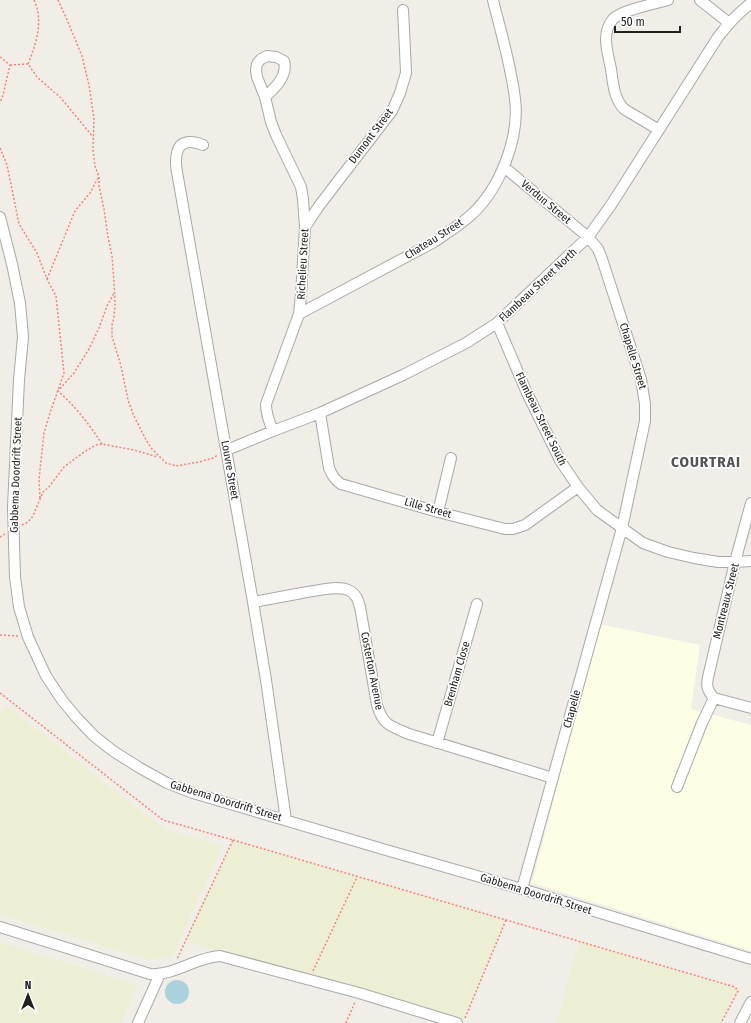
<svg xmlns="http://www.w3.org/2000/svg" width="751" height="1023" font-family="'Fira Sans Condensed',sans-serif">
<style>
.education{fill:#fefee4}
.farmland{fill:#edefd5}
.water{fill:#aad2dd}
.lines{fill:none;stroke-linecap:round;stroke-linejoin:round}
.minor-casing{stroke:#a8a8a8;stroke-width:12}
.path{stroke:#f68175;stroke-width:1.5;stroke-dasharray:2 2;stroke-linecap:butt}
.minor{stroke:#fff;stroke-width:10}
.labels{text-anchor:middle;dominant-baseline:central;stroke-width:3.5;stroke-linejoin:round;paint-order:stroke}
.street-label{font-size:11px;fill:#212121;stroke:#fff}
.district-label{font-size:15px;font-weight:bold;letter-spacing:1px;fill:#545454;stroke:#fff}
</style>
<rect width="100%" height="100%" fill="#f1eee8"/>
<!-- education -->
<path class="education" d="M599,624L700,645L691,709L751,725V951L532,883Z"/>
<!-- farmland -->
<path class="farmland" d="M6,705L164,829L223,846L173,956L149,960L0,914V713Z
M233,840L506,920L463,1023H457L309,980L185,941Z
M579,941L738,989L720,1023H556Z
M0,942L138,985L121,1023H0Z"/>
<!-- water -->
<path class="water" d="M165 992a12 12 0 1 1 24 0a12 12 0 1 1-24 0Z"/>
<g class="lines">
<defs>
<path id="minor" d="M700,0L729,23
M265,97C275,88 288,76 284,61L276,57L267,56L261,59L257,64L256,70L257,77L265,97L271,122L276,135L301,187L303,199L305,227L301,295L299,314L266,404C266,414 269,422 273,431
M659,130L624,109C614,99 613,83 611,69C609,59 606,49 606,39C606,32 608,25 613,19C622,10 654,4 668,0
M203,145C193,141 180,139 177,153C175,159 176,166 177,172L253,602L266,680L286,820
M504,167L588,237L598,249L602,259L641,379L645,404V421L622,528L522,889
M0,217L12,264L20,303L23,337L19,380L13,507L15,577L19,607L28,637L46,676L62,700L76,717L94,736L113,751L140,768L167,783L193,793L386,850L522,889L751,959
M305,227L319,206L335,185L392,111L400,93L406,73L405,50L403,10
M299,314L434,242C447,233 460,225 471,215C500,189 520,137 515,99C511,65 501,33 493,0
M497,323L527,393L561,462L578,487L597,510L643,543L668,552L694,558L718,562H735L751,561
M320,413L329,468C332,475 334,479 341,484L438,512L505,529H513L525,525L578,487
M227,450L273,431L320,413L403,375L466,343L497,323L588,237L611,205L718,37C728,24 738,13 751,3
M438,512L451,458
M253,602C270,599 286,596 302,593C314,591 337,585 348,590C356,593 358,600 360,607L377,705C383,725 390,726 409,734L553,778
M714,698C706,689 706,685 709,673L735,562L751,503
M714,698L751,708
M437,743L477,604
M677,787L702,723L714,698
M0,927L150,974C174,976 196,957 220,956L359,993L457,1023
M138,1023L160,974
M740,1023L751,1002"/>
</defs>
<!-- minor casing -->
<use href="#minor" class="minor-casing"/>
<!-- path -->
<path class="path" d="M34,0C44,21 36,44 28,64L37,77L61,98L93,137
M58,0L68,22L82,56L89,85L94,119L93,150L95,166L99,177V186L104,209L108,237L112,256L114,282L115,304L114,317L112,325V336L121,366L128,400L134,416L146,440L152,449L166,463L176,466L199,462L213,458L218,455
M0,57L10,65L3,95L0,103
M10,65L28,64
M0,148L7,165L19,224L37,253L47,279L56,296L64,373L50,413L44,433L39,479L40,499
M47,279L75,211L90,193L98,178
M102,444C90,425 75,406 58,391L74,373L89,349L99,328L107,306L114,293
M22,525L28,522L33,516L43,492L49,487L64,467L84,452L96,445L102,444L134,450L158,457
M0,537L5,534
M0,635L18,636
M0,693L163,820L233,840L177,959
M233,840L735,987L738,991L721,1023
M313,971L357,877
M465,1018L506,920
M346,1023L355,1002"/>
<!-- minor -->
<use href="#minor" class="minor"/>
</g>
<g class="labels">
<!-- street labels -->
<g class="street-label">
<text transform="translate(371 136) rotate(-53)">Dumont Street</text>
<text transform="translate(546 202) rotate(40)">Verdun Street</text>
<text transform="translate(434 239) rotate(-32)">Chateau Street</text>
<text transform="translate(303 264) rotate(-87)">Richelieu Street</text>
<text transform="translate(538 285) rotate(-43)">Flambeau Street North</text>
<text transform="translate(633 356) rotate(73)">Chapelle Street</text>
<text transform="translate(541 419) rotate(64)">Flambeau Street South</text>
<text transform="translate(230 470) rotate(80)">Louvre Street</text>
<text transform="translate(16 475) rotate(-88)">Gabbema Doordrift Street</text>
<text transform="translate(428 508) rotate(16)">Lille Street</text>
<text transform="translate(726 601) rotate(-76)">Montreaux Street</text>
<text transform="translate(372 671) rotate(79)">Costerton Avenue</text>
<text transform="translate(457 674) rotate(-74)">Brenham Close</text>
<text transform="translate(572 709) rotate(-75)">Chapelle</text>
<text transform="translate(226 801) rotate(17)">Gabbema Doordrift Street</text>
<text transform="translate(536 894) rotate(17)">Gabbema Doordrift Street</text>
</g>
<!-- district labels -->
<g class="district-label">
<text x="706" y="462">COURTRAI</text>
</g>
</g>
<!-- north arrow -->
<g transform="translate(28 995)" stroke="#ffffff" stroke-width="3" paint-order="stroke">
<path d="M0-3L7 15L0 10L-7 15Z" fill="#212121"/>
<text y="-6" font-size="11" font-weight="bold" text-anchor="middle" fill="#212121">N</text>
</g>
<!-- scale -->
<path d="M615 26v6h65v-6" fill="none" stroke="#212121" stroke-width="2"/>
<text x="621" y="26" font-size="12" fill="#212121" stroke="#ffffff" stroke-width="3" paint-order="stroke">50 m</text>
</svg>
